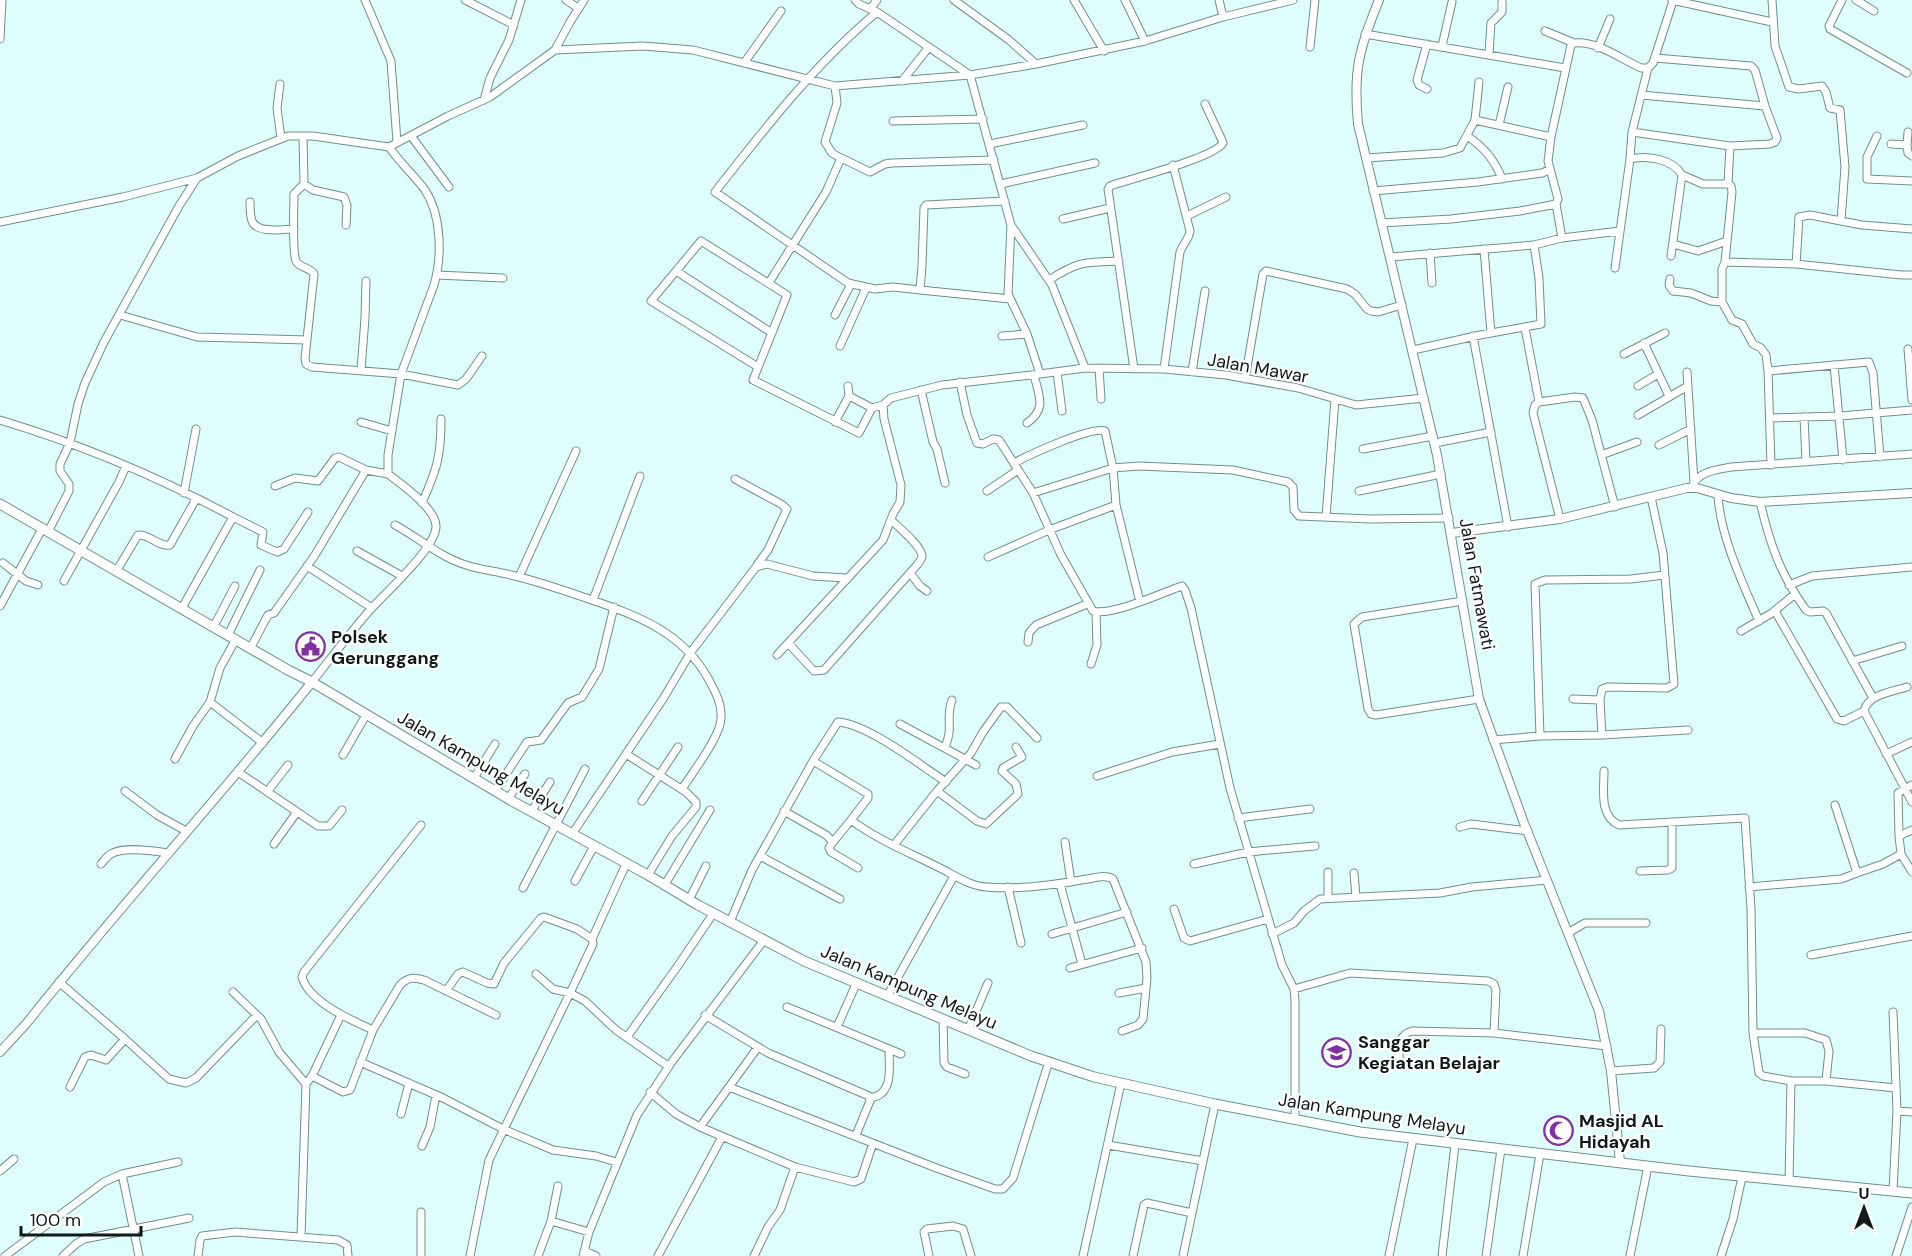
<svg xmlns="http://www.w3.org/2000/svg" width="1912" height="1256" font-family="'DM Sans',sans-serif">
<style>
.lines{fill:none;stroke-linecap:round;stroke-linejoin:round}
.minor-casing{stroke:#708f8d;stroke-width:9}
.tertiary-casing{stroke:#708f8d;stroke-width:10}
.secondary-casing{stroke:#708f8d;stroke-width:11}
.minor{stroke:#fff;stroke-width:7}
.tertiary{stroke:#fff;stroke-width:8}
.secondary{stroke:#fff;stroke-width:9}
.labels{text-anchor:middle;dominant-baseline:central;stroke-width:4.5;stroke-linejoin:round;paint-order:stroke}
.street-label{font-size:18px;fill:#0e1a19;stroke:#fff}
.poi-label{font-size:18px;font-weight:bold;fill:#0e1a19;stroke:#fff;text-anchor:start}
</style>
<rect width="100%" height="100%" fill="#defffd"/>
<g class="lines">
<defs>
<path id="minor" d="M365,0L391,61L397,142
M465,0L514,25
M566,0L578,8
M855,0L859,4L877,12L970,75L1011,225L1008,294L1027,334L1040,374L1085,368L1164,369L1226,375L1298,388L1356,405L1424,398
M954,0L1009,40L1036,64
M1074,0L1104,51
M1125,0L1145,41
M1219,0L1223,17
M1672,0L1772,22
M1772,0L1775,46L1789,87L1799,89L1822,86L1826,92L1830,108L1840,110L1845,167L1841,221L1862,225L1912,229
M1842,0L1829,26L1830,29L1907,73
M1856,0L1874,11
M870,9L877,0
M877,12C815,64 765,128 715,192L848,283L875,289L893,287L920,290
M1545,31L1574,43
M1365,34L1565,68
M0,39L2,0
M1427,44L1417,80L1419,85L1427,89
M1442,46L1452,2
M1310,47L1315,0
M1598,48L1610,19
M555,50L643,46L693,50L835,86L970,75L1036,64L1145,41L1223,17L1293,0
M1489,54L1491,23L1502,12V2
M744,63L781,11
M902,81L929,47
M280,84L277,108L281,138
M835,86L837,103L825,142L832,153L837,156L870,172L885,164L892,163L994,160
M1641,95L1765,106
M484,100L490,78L509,40L521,0
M1475,120L1551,137
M893,121L983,119
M1499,125L1508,87
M1632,132L1730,146L1770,144L1775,142L1777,138L1765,106L1755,70L1751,66L1655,58
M303,136L304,184L294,194C294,207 292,252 296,261C299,268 310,267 314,274L305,358L306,364L312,367L401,374L458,385L466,379L482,356
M411,136L449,187
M1467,136C1484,147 1495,160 1502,179
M1877,136L1867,157V179L1912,181
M990,144L1083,125
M1891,144L1907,145L1908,153L1912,156
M1907,145L1908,132
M1730,146L1728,184L1731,186L1732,192L1725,262L1722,269V302L1732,320L1742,324L1753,344L1761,348L1766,355L1768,371L1771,465
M1366,158L1443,153L1460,148L1475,120L1479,82
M1630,159L1632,132L1648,68
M1682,175L1703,184H1728
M304,184L313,190L344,197L347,205L346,225
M1001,184L1095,163
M1373,191L1478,182L1542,173L1549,170
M1005,201L926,205L924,208L922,266L920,290L1010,299
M250,202C250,208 250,216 252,221C257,234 284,229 294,229
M1556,204L1562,238
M1187,216L1226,197
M1063,219L1110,208
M0,222L123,197L197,178L238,156L288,136H313L389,147
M1381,223L1451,219L1520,211L1556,204L1558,199L1548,161L1551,137L1571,45L1574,43C1596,40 1621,59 1641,68H1648L1653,63L1673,1
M1011,225L1052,285L1085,368
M1673,244L1698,251L1727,241
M1484,249L1491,333
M1430,253L1432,283
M1391,257L1534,245L1562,238L1620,231
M1725,262L1796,264L1901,275H1912
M1796,264L1799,217L1810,215L1841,221
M1615,268L1630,159C1647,155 1673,159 1682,175L1671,256
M676,271L772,333
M437,275L503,278
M1670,279L1669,285L1673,291L1691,293L1711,301L1722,302
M1049,280C1079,261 1085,262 1119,261
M770,281L826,192L841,158
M120,315L197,337L307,340
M835,315L851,284
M1525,328L1539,402
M1002,336L1027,334
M1473,336L1508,527
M1644,343L1669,396
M840,346L866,288
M1908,349L1912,400
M1413,350L1480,335L1541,324L1539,278L1534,245
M1624,354L1665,333
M1834,365L1843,460
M758,367L651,301L701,241L787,295L753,380L859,433L872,408L883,405L891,398L942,385L1040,374
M1099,368L1101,399
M1134,369L1108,189L1110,186C1130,179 1214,158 1223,143L1221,138L1205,104
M1164,369L1180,252C1183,244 1189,239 1190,231L1173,165
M361,370L365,318L366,281
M1768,371L1869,362L1873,373L1880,457
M1057,372L1062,411
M1192,372L1205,291
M1687,372L1694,482
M1245,379L1263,274L1266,271L1347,289L1355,294L1367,309L1371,311L1378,312L1402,305
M960,382L967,415L977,443L983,444L993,439L999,440L1033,493L1061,555L1093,611C1111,616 1160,594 1179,587L1182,586L1185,590L1191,608L1230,788L1282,965L1294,989L1295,1000V1119
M848,386L849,396L872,408
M1638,386L1658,374
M921,390L933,442L937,449L945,483
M1638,415L1688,386
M1804,417L1806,462
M1770,418L1840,416L1912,410
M0,420C80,444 159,477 233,517L182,608
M361,422L392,431
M835,422L849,396
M1027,423C1047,409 1039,396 1034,375
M1435,443L1491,432
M1659,445L1691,429
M1363,449L1433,436
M1601,455L1637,442
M1014,463C1029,455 1091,426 1105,431L1113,468L1033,493
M735,479L781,504L787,509L768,550L757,565
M275,486L295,478L318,481L335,458L339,457L366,470L388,474
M1692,487C1698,471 1716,470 1731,467L1912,454
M987,491L1018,470
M1359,491L1441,474
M184,493L196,429
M1718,495C1720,536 1743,584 1759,621
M1760,502C1770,544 1780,574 1806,610L1810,612L1823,611L1826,613L1873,698
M422,503C437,469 441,457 441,419
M233,517L263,532L261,545L277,552L284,549L308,512
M1326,517L1335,399
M1560,519L1533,413L1535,405L1539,402L1575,397L1583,398L1592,420L1615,507
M395,525C419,538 440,557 466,565C481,570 496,571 511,575C537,581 563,590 589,599C638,616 683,632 709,680C716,693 722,704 721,718C721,736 692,773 682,789
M48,532L69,491V484L60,471V464L70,443L78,404L85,383L104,342L179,206L197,178
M357,551L402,576
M988,557L1049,530L1116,505
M3,563L26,581L38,585
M307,566L372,608
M117,570L138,535C150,534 158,547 170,545L196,499
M910,573L920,586L927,591
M519,577L576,451
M64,581L119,482L126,466
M1789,585L1812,576L1912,567
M593,600L640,476
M1463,601L1362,617L1354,624L1368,709L1371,714L1376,715L1479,699
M1140,602L1116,505L1113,468L1139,466L1233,470L1288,482L1293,487L1294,510L1299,516L1370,519L1449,518
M0,606L42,529
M1775,611L1837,719L1844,721L1864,711
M214,626L235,586
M1741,631L1772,613L1795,594
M228,635L260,570
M1028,642L1029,633L1036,625L1087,604
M788,643L814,671L824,670L917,565C918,564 922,558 922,557C923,547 898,527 891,520
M251,647L268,615L274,613L315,555L366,470
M777,655L883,540L893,514L900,502L901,485L884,419L883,405
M1852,661L1902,646
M1091,664L1097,645L1096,612
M312,682C331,658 350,633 370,610C385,593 435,549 436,527C437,509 401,484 388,474V455L401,374L434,285C442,257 442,216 425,190C414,175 400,163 389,147L448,116L490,97L555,50L570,22L584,0
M1907,687C1892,692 1868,694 1864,711L1912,802
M1573,699L1600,700
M210,702L263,743
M900,724L976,765
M1602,735L1688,730
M1540,736L1535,584L1545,580L1631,579L1664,575
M1493,740L1540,736L1602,735L1600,700L1602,689L1608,687L1667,688L1674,684L1663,553L1651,497
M945,747C954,727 945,719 952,700
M626,754L686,792L696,802V807L672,836L648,875
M1886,754L1912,742
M343,755L366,715
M175,759L193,726L210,702L220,668L236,639
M813,761L868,794V798L851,820C879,841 913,854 944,870C957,877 971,886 986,887C1019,890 1055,885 1087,879C1095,878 1105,874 1113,879L1146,962L1147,978L1143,1019L1138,1025L1122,1031
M1604,771C1604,790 1599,816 1619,825L1745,818L1751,909L1753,1033L1759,1073L1763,1076L1791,1081L1789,1181
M238,772L318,826H329L342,810
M1097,776L1172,752L1220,744
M474,778L495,744
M125,791L157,815L186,831
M495,791L527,742L541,740L568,703L582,697L599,669L614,607
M937,791L977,821L986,824L1018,794L1016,784L1002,771L1003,768L1022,757L1016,747
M267,792L288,765
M508,799L525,774
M642,801L678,747
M1835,805L1857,873L1883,864L1901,854L1899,836L1912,830
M784,811L826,835L833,842L829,848L831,852L858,868
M531,812L550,782
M1238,818L1310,809
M1460,827L1471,824L1528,831
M572,834L663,699L691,652L756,567L767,564L813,576L846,578
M1899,836L1898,793L1912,785
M833,842L851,820
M1065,842L1071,882
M274,844L297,812
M894,845L937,791L971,753L983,732L1001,707H1007L1037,738
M1901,854L1912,872
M760,856L840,899
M101,864C104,861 107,856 111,854C123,846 155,851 168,853
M1194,864L1248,852L1315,846
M1640,871L1668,870L1672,868V822
M1354,873L1356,897
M575,881L594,846
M1060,884L1082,964
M664,886L710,810
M1008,887L1021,943
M1749,887L1841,879L1857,873
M523,888L585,769
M1328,898V872
M689,900L706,866
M1174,909L1184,938L1190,941L1268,919
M730,922L752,870L813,761L838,722C868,724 920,765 946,782
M1568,933L1585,923H1646
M1052,934L1127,912
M1272,934L1294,923L1304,911L1320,899L1440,893L1472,887L1547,880
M592,939L626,864
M1811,955L1912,936
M1070,968L1142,948
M59,982L125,1039L106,1060L91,1055L85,1057L70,1087
M1294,989L1350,973L1488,981L1494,984L1496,990L1494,1033
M446,991L458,974L463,972L487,983L494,984L504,963L541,918L544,917L577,929L592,939L593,944L570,993L553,989L536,974
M233,992L261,1019L279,1052L306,1084
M1119,993L1146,988
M888,995L954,876
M787,1007L901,1054
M1893,1012L1897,1111L1893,1191
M705,1015L768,1053L869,1096L870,1101L856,1135
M943,1019L944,1063L947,1067L965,1074
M837,1027L857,982
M373,1030C351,1020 309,1002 302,977L304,972L421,825
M968,1030L988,983
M1753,1033H1805L1826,1040L1829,1051L1826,1081
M627,1037L677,967L713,914
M125,1039L169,1079L186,1083L196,1078L257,1015
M1399,1058C1399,1046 1398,1035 1412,1031L1494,1033L1607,1046
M360,1062L443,1098L503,1129L553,1150L596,1156L616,1162
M1611,1071L1654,1068L1660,1062L1661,1029
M312,1076L343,1092L350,1090L373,1030L400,985C408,977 414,977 424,980L496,1015
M1791,1081H1826L1896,1088
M729,1087L939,1169L995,1189H1003L1013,1178L1049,1061
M650,1092L676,1114L700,1127L795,1167L854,1182L861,1179L873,1143
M870,1098C894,1095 889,1068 889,1050
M1897,1111L1912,1112
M401,1114L409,1083
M700,1127L758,1047
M1108,1145L1203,1161
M422,1146L430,1127L436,1095
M0,1171L14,1159
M122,1174L139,1256
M551,1221L589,1232
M301,1236L306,1084L312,1076L341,1015
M584,1251L596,1256
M5,1256L104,1182L122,1174L178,1162
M63,1256L76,1244L84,1239L189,1218
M198,1256L200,1240L202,1236L235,1232L338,1240L347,1245L348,1256
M421,1256V1212
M470,1256L489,1160L570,993L585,1001L616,1030L668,1066
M538,1256L551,1221L558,1186
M583,1256L589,1232L637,1115L671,1063L764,940
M658,1256L722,1137
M754,1256L768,1227L780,1210L795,1167
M929,1256L924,1232L927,1229L953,1226L963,1229L971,1256
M1083,1256L1121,1083
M1133,1256L1144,1205L1147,1203L1192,1213
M1183,1256L1215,1104
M1389,1256L1413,1139
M1442,1256L1455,1145
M1486,1256L1501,1149
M1523,1256L1540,1154
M1630,1256L1648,1166
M1721,1256L1733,1219L1742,1177
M1896,1256L1912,1207"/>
<path id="tertiary" d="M1379,0C1359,49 1353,70 1358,124L1437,455L1479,699L1524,823L1599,1011L1611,1071L1620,1162
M1452,533L1560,519L1687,488H1697L1731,498L1760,502L1912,493
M0,1052L26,1024C118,908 219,798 312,682"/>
<path id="secondary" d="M0,504L288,670L312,682L512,801L648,875L698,905L804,961L1031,1056L1094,1077L1215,1104L1360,1132L1689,1171L1912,1193"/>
</defs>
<!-- minor casing -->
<use href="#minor" class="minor-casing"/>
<!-- tertiary casing -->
<use href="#tertiary" class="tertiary-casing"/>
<!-- secondary casing -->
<use href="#secondary" class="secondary-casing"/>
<!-- minor -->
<use href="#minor" class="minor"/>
<!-- tertiary -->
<use href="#tertiary" class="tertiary"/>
<!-- secondary -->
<use href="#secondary" class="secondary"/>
</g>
<!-- icons -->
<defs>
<symbol id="civic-ring" viewBox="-11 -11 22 22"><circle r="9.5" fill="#fff" stroke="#8130a0" stroke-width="1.5"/><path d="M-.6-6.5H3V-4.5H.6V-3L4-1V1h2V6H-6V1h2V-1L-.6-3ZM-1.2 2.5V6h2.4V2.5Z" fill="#8130a0"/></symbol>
<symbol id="school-ring" viewBox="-11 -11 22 22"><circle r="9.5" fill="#fff" stroke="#8130a0" stroke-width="1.5"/><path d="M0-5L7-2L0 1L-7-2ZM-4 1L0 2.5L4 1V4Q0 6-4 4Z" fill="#8130a0"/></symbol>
<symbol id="mosque-ring" viewBox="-11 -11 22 22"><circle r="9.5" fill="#fff" stroke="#8130a0" stroke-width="1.5"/><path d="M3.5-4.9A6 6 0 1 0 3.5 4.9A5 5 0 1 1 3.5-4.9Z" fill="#8130a0"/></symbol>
</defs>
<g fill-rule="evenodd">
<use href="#civic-ring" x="294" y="630" width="33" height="33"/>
<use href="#school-ring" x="1320" y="1036" width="33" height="33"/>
<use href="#mosque-ring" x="1542" y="1114" width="33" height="33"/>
</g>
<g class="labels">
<!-- street labels -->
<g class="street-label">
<text transform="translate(1258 368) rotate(10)">Jalan Mawar</text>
<text transform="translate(1477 584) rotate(80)">Jalan Fatmawati</text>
<text transform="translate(481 763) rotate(30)">Jalan Kampung Melayu</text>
<text transform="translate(909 987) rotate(23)">Jalan Kampung Melayu</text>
<text transform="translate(1372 1114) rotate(9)">Jalan Kampung Melayu</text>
</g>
<!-- poi labels -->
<g class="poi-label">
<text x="331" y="637">Polsek<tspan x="331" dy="21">Gerunggang</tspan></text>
<text x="1358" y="1042">Sanggar<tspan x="1358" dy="21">Kegiatan Belajar</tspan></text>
<text x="1579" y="1121">Masjid AL<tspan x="1579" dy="21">Hidayah</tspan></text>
</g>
</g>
<!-- north arrow -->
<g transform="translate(1864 1208)" stroke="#ffffff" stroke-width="4.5" paint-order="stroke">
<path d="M0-4.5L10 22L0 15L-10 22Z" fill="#0e1a19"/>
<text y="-9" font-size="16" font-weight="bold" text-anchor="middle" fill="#0e1a19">U</text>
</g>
<!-- scale -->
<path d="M21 1226v9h120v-9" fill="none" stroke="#0e1a19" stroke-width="3"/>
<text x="30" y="1226" font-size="18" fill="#0e1a19" stroke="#ffffff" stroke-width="4.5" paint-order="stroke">100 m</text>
</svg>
